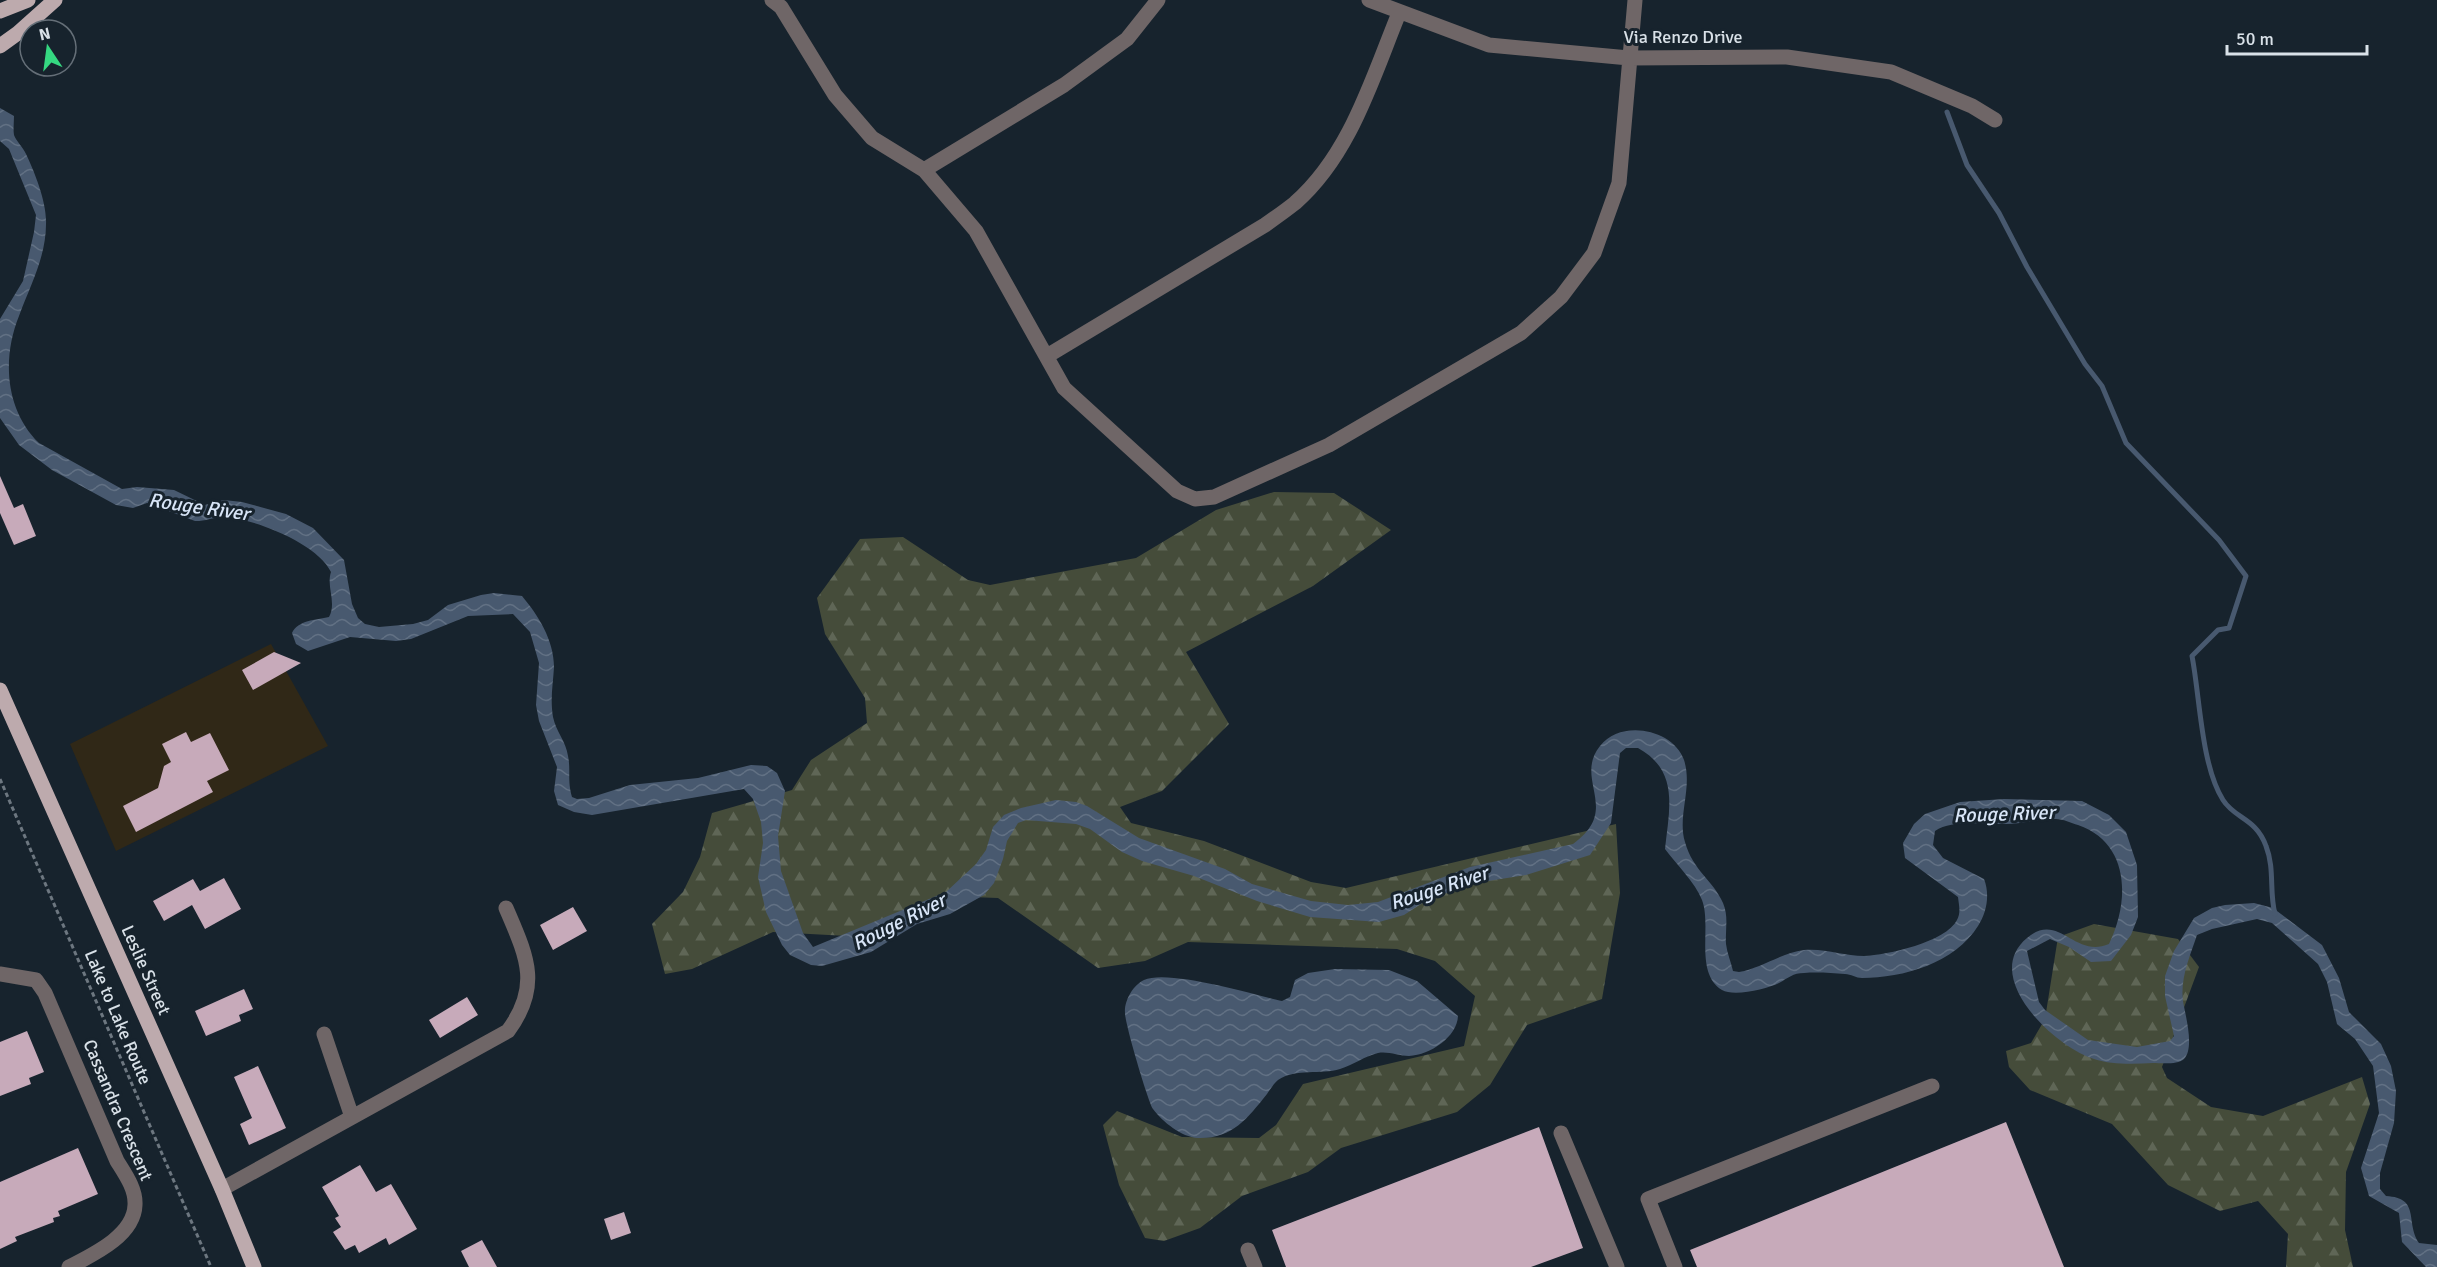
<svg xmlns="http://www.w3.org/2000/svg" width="2437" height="1267" font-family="Signika,sans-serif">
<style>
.education{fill:#302817}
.forest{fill:url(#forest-firs)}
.water{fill:url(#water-waves)}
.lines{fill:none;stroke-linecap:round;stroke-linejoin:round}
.stream{stroke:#48596f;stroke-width:5}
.building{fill:#c7aaba}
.path{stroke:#6d7780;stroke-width:3;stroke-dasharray:4.5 3;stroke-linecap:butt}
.minor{stroke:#6f6667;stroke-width:15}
.major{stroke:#bdaaad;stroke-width:15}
.labels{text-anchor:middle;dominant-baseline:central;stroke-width:6;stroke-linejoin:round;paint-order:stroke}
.street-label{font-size:18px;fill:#d9e1e8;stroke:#17232d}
.water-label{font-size:20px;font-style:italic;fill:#d8e5f7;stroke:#17232d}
</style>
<defs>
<pattern id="forest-firs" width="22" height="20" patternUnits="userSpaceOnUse" patternTransform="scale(1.5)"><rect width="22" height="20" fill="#454c3a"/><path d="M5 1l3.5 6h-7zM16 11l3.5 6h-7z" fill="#5f6656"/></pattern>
<pattern id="water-waves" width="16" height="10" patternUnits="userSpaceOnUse" patternTransform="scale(1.5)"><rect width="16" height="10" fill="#48596f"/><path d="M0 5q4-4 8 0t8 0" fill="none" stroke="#627184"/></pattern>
</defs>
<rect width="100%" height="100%" fill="#17232d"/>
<!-- education -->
<path class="education" d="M271,644L328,746L116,851L70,744Z"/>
<!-- forest -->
<path class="forest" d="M1274,492L1334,493L1391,530L1313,586L1186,652L1229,724L1162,791L1120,807L1131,823L1204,841L1311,882L1346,888L1616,824L1620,893L1602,999L1527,1025L1490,1085L1457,1112L1341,1148L1308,1172L1242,1196L1200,1228L1164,1241L1145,1238L1119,1185L1103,1125L1117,1111L1182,1137L1259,1138L1276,1125L1303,1084L1464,1046L1475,996L1435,961L1397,949L1188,942L1145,961L1098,968L998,898L971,897L866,937L773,932L692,969L665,974L652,924L683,892L700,857L712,813L792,790L811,760L867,723L865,698L825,634L817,598L860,539L903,537L968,580L990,585L1136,558L1216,510Z
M2094,924L2178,939L2199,967L2162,1067L2167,1078L2211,1107L2263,1116L2362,1077L2370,1104L2346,1172L2345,1230L2353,1267H2286L2288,1234L2258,1201L2220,1211L2168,1185L2112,1124L2030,1090L2009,1067L2006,1051L2031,1043L2045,1019L2058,937Z"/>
<!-- water -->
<path class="water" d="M0,108L14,116C14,122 13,129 14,135C16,141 23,147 26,154C35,173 47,203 46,224C46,257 30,286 19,316C2,358 5,410 39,443L122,489L137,487L174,490L205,505L224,500L242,502L286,514L313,528L344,560L352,604L358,618L365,624L379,627L413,624L428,620L448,605L481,595L494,593L522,596C538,615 554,640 554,667C553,685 550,698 553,717C556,732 566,741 568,756C571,770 567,780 572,797L577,799L589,798L630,785L698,778L751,765L767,766L777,773L785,791L778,836L781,871L803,933L813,947L946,892L976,864L986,850L993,827L1004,815L1021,808L1056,800L1076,802L1087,806L1139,838L1225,869L1252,884L1311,901L1348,905L1378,902L1470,867L1573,844C1622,809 1573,780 1600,746C1621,719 1673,729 1684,760C1693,788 1677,816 1685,842C1693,871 1713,880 1723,903C1729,917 1725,930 1726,944C1727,953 1731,962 1733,971L1739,972C1762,968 1781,953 1804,950C1825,948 1844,956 1864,956C1887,955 1946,942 1957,920C1961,912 1959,906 1958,897L1905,858L1903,843L1914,824L1925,814L1960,802L2004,799L2082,801L2109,815L2126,832L2137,865L2138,917L2131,935L2111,961L2091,962L2069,947L2050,939L2027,951L2039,1002L2045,1010L2088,1040L2137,1047L2170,1041L2174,1036L2165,996V976L2174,951L2194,918L2212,908L2225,905L2254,903L2273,908L2322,945L2339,978L2349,1012L2381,1044L2391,1066L2396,1091L2394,1123L2380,1173V1189L2386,1196C2421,1198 2405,1222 2419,1243L2437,1245V1267H2426L2402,1242L2399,1213L2369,1196L2361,1168L2379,1113L2373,1066L2355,1039L2337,1024L2327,982L2318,964L2272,923L2257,919L2212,929L2197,935C2190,956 2180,978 2183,1001C2185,1014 2195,1048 2184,1059C2177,1065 2162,1063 2153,1063C2134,1064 2112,1065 2094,1059C2055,1047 1980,977 2027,938C2059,911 2074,959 2109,944C2130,901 2130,843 2078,825C2071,823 2063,819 2056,819C2040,818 2022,824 2006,824C1984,825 1953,819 1935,831L1933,845L1943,858L1984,879C1990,894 1987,912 1978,926C1955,963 1903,978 1862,978C1856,978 1851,974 1845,974C1832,973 1817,972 1804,973C1793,973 1788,978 1779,983C1767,989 1734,997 1722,990C1694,973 1712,926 1702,900C1695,882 1676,864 1665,849C1669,810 1680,771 1638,748H1626L1620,753L1611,823L1590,855L1526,875L1469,884L1424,902L1404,915L1379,922L1310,917L1257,901L1194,876L1142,861L1122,852L1090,829L1076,824L1026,820L1018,823L1007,841L1003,859L994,883L984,895L950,914L917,924L871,952L822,966L811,965L790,955L782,945L766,912L758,877L763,843L761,822L753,799L744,789L592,815L574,812L558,805L554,791L557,767L539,721L536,705L539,663L530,632L513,614L468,616L411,639L396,641L350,637L308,651L296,644L292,633C298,620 316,620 329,617C337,602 326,587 331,572C318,544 257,520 227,517C218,516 201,522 195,521C180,516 163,508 147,503L133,508L116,505L52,470L19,445L0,418V319L23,281L34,232L36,215L9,149L0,141Z
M1335,969L1389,970L1417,981L1458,1016C1457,1037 1430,1055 1409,1056C1399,1056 1388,1051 1378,1053C1365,1056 1353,1065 1340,1069C1321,1075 1296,1068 1278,1080C1274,1083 1270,1090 1267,1094C1247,1119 1232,1139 1198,1138C1181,1137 1163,1122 1153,1109C1148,1101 1125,1024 1125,1013C1124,1001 1133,985 1144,980C1169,969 1254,995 1282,1001L1290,997L1295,980L1308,973Z"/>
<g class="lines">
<!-- stream -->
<path class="stream" d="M1947,112L1967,165L1999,213L2027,267L2085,364L2102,386L2126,443L2219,540L2246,576L2229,628L2218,630L2192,656C2200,697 2201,765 2223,800C2235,819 2256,818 2266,846C2275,869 2269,892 2275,914"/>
</g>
<!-- building -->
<path class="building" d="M0,476L14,508L23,504L36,536L14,545L0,513Z
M274,652L301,663L253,690L242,670Z
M186,732L191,742L210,733L229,770L207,781L213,792L136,832L123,806L158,788L164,766L171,762L162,744Z
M224,878L241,909L205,929L192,905L164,921L153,901L193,879L200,891Z
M573,907L587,931L553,950L540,925Z
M244,989L253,1009L239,1015L241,1021L206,1036L195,1011Z
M467,997L478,1015L440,1038L429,1020Z
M27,1031L44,1072L29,1078L31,1084L0,1096V1042Z
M258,1066L286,1128L249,1145L240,1124L252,1118L234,1077Z
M2006,1122L2064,1267H1697L1690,1250Z
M1539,1127L1583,1248L1531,1267H1286L1272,1230Z
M78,1148L98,1194L58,1211L60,1216L53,1218L54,1222L15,1237L17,1241L0,1249V1182Z
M360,1165L376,1192L391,1184L417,1229L389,1245L386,1238L359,1253L355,1245L345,1250L333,1232L341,1227L335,1218L339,1216L322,1187Z
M624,1212L631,1233L611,1240L604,1219Z
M482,1240L497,1267H469L461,1251Z"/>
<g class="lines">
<!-- path -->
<path class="path" d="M0,779L211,1267"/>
<!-- minor -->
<path class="minor" d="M772,0L781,7L835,95L872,138L924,170L976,231L1064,388L1177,491L1195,499L1214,497L1329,445L1521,333L1561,297L1594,253L1619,183L1635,0
M1369,0L1489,45L1629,58L1787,57L1891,72L1972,106L1995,120
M924,170L1064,85L1127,39L1158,0
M1047,356L1265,225C1275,218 1285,211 1295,203C1350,155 1372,79 1399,13
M0,974L36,980L45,993L117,1161C125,1174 136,1189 135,1205C134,1236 92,1255 69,1267
M324,1034L352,1117
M1561,1133L1617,1267
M222,1189L508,1031C542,985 526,955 506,908
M1248,1250L1255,1267
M1675,1267L1648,1199L1932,1086"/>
<!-- major -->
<path class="major" d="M0,11L28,0
M0,46L18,33L55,0
M0,690L222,1189L254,1267"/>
</g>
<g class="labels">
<!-- street labels -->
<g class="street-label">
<text x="1683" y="37">Via Renzo Drive</text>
<text transform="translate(146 970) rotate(66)">Leslie Street</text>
<text transform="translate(118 1017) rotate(67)">Lake to Lake Route</text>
<text transform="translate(118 1110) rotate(67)">Cassandra Crescent</text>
</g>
<!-- water labels -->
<g class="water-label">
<text transform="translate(199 507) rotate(8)">Rouge River</text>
<text transform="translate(2004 814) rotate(-2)">Rouge River</text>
<text transform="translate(1439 888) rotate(-18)">Rouge River</text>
<text transform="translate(899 922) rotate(-27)">Rouge River</text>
</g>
</g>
<!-- north arrow -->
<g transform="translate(48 48) rotate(347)"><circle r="28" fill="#17232d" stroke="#656f78" stroke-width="1.5"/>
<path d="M0-4.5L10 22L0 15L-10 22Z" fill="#35d881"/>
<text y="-9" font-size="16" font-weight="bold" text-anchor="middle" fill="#d9e1e8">N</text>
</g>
<!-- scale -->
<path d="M2227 45v9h140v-9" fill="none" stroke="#d9e1e8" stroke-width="3"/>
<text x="2236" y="45" font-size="18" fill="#d9e1e8" stroke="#17232d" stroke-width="4.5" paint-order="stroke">50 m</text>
</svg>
